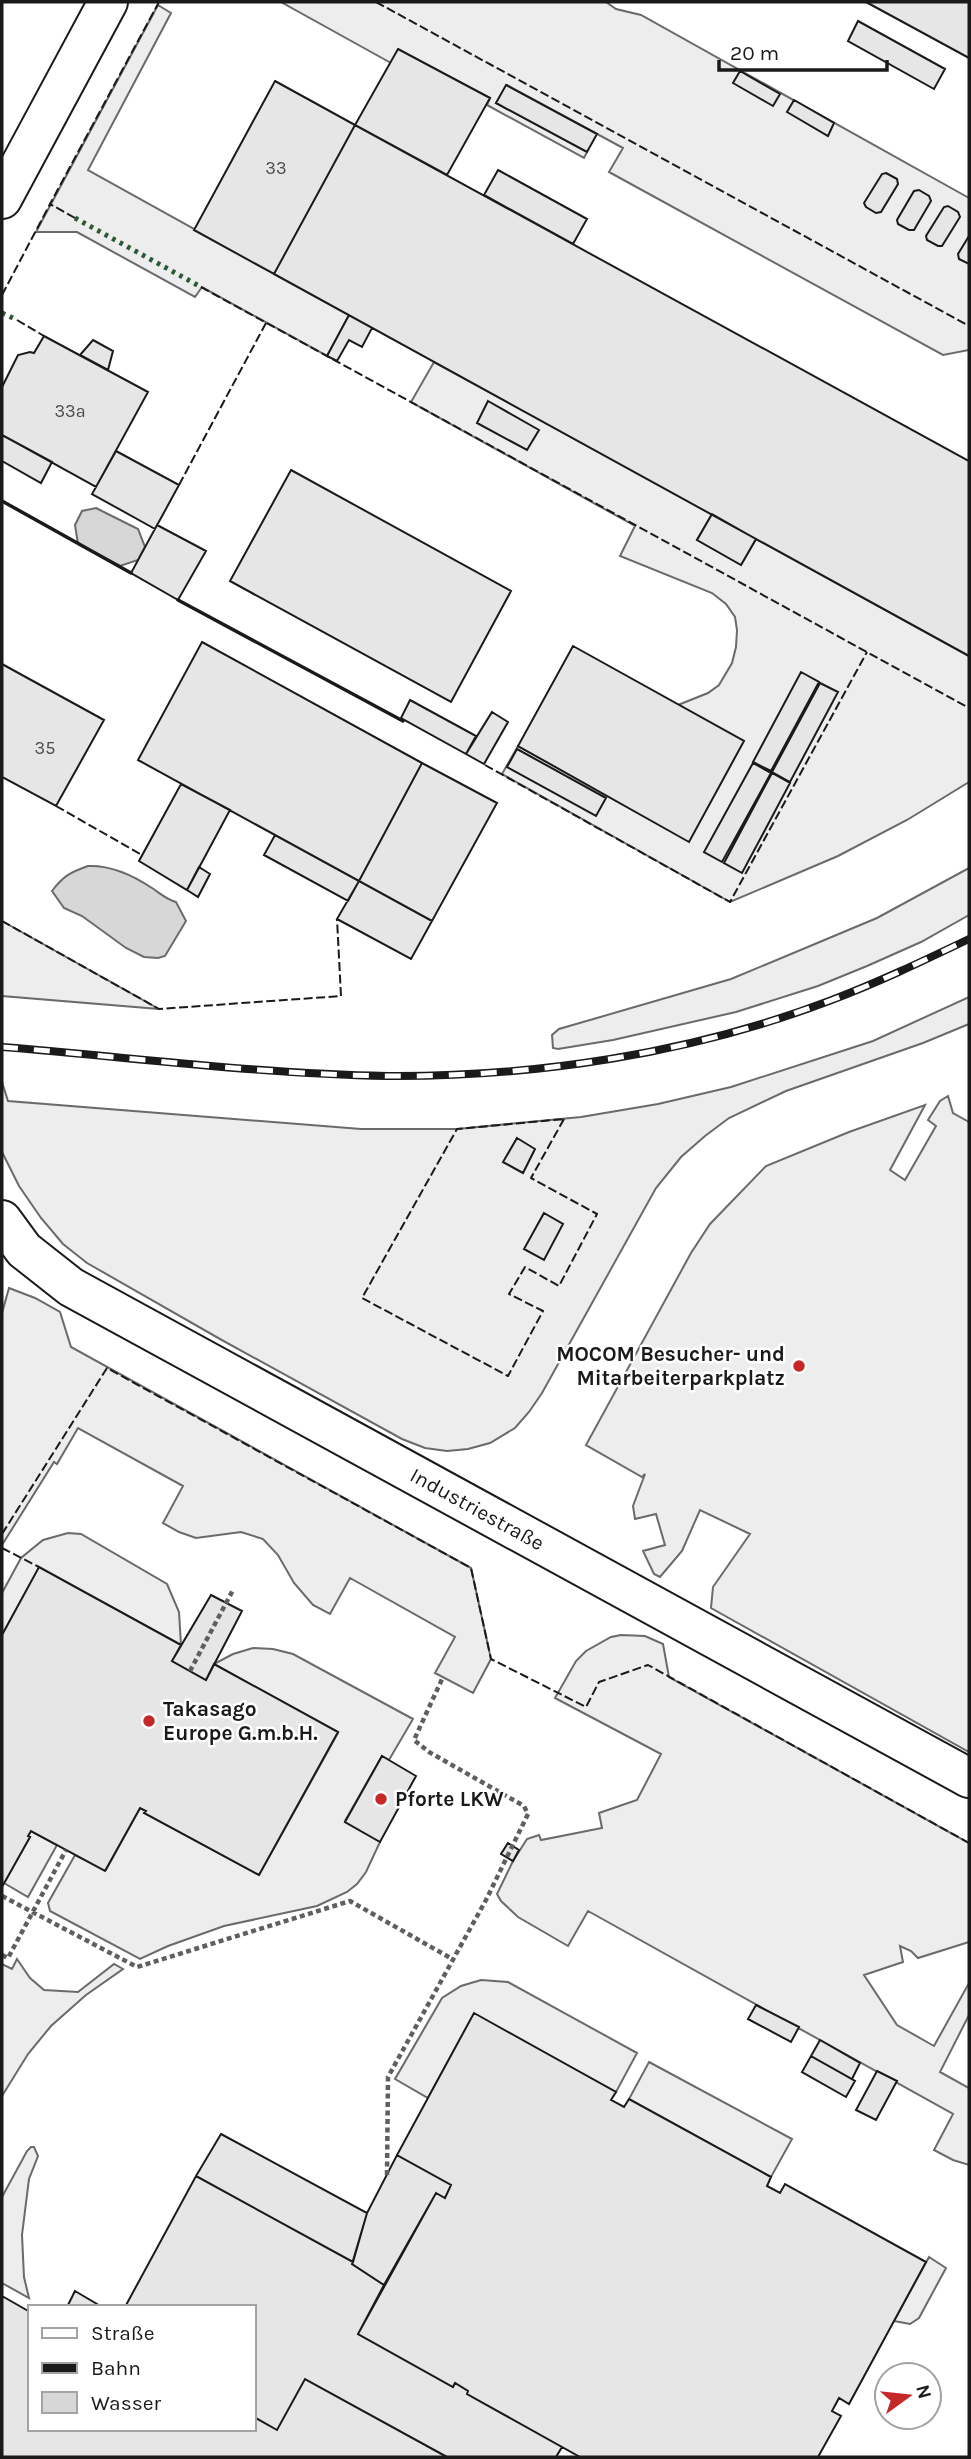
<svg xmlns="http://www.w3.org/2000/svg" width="971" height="2459" font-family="Karla,sans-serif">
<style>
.built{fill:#ededed;stroke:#6a6a6a;stroke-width:2}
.water{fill:#d7d7d7;stroke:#6a6a6a;stroke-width:2}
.building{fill:#e6e6e6;stroke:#1a1a1a;stroke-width:2}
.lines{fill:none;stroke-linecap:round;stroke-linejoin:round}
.street-casing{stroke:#1a1a1a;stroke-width:42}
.path{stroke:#5f5f5f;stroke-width:4.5;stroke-dasharray:5 3.5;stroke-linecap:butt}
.street{stroke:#fff;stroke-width:38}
.rail-casing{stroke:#1a1a1a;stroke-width:8}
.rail{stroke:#fff;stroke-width:5;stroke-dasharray:16;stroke-linecap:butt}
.hedge{stroke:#2b5a34;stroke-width:5;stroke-dasharray:3.5 5;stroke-linecap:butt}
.fence{stroke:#1a1a1a;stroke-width:2;stroke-dasharray:9 3.5;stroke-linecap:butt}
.wall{stroke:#1a1a1a;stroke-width:3.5}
.poi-dot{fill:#c62828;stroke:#fff;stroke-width:2.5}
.labels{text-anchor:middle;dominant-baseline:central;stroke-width:5;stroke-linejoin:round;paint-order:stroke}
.number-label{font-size:18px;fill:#4d4d4d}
.poi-label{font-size:21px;font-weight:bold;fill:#1a1a1a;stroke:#fff;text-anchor:start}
.street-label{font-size:21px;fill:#1a1a1a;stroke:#fff}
</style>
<rect width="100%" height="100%" fill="#fff"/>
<!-- built -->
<path class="built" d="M281,2H606L616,9L641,15L969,198V350L943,355L609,172L623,148L507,85L496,103L587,152L584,158L487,105L490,98L398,50L391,63Z
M158,5L171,13L88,170L349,315L327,356L202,287L195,297L77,232H36Z
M434,362L712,514L697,540L741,565L756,539L969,656V782L907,820L838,856L730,902L502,774L518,746L689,841L678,705L708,693L719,685L732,663L736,647L737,630L735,617L726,604L712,593L620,556L635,526L411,402Z
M969,868V915L921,942L867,966L818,986L736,1012L613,1040L558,1049L553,1048L552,1035L559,1029L731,979L877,918Z
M2,921L159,1009L2,996Z
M969,997V1024L923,1043L786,1091L729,1118L705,1136L681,1157L656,1188L542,1393L529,1412L515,1428L490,1443L468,1449L447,1451L425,1448L402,1439L220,1339L87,1263L63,1244L41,1218L19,1186L2,1152V1082L8,1101L361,1129H457L581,1117L658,1104L731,1087L873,1041Z
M948,1096L953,1113L969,1122V1752L711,1608L713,1587L750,1534L700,1510L682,1551L660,1577L654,1574L643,1551L665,1545L656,1514L635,1519L633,1506L645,1474L642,1477L586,1445L691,1253L710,1224L766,1166L849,1132L925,1105L890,1170L905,1180L936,1126L928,1120L940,1101Z
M9,1288L35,1298L60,1312L71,1347L471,1568L491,1659L473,1693L435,1673L455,1637L350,1578L330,1614L313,1605L294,1583L278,1555L263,1539L241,1532L196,1538L179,1532L163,1523L183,1486L78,1428L57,1464L54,1462L2,1545V1313Z
M68,1533L81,1534L167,1584L179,1612L181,1645L39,1568L2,1635V1593L21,1558L43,1540Z
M621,1635L645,1636L663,1644L669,1677L969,1843V1942L918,1958L911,1951L900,1946L903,1962L864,1975L897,2025L934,2046L969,1983V2015L940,2072L969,2088V2165L953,2160L934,2150L953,2114L588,1911L568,1946L518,1917L501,1901L497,1894L513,1861L527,1839L539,1835L541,1840L602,1828L599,1813L637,1800L661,1754L555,1698L576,1661L586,1651L611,1637Z
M253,1648L273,1649L293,1654L413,1719L389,1760L382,1756L345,1821L380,1842L366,1872L357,1884L347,1892L317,1906L224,1926L168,1946L140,1959L50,1911L48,1903L75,1855L106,1870L140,1808L146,1811L145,1813L259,1875L338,1733L214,1664L233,1654Z
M31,1831L57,1845L28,1897L4,1883L30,1837L28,1836Z
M17,1959L30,1978L44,1990L78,1992L114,1964L123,1969L86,1995L51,2026L28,2054L2,2096V1964L12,1969Z
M481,1980L508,1982L637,2053L616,2092L474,2014L428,2098L395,2079L442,1998L461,1986Z
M649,2062L792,2139L771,2177L629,2099Z
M31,2147H34L38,2156L29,2179L22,2235L24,2277L29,2298L2,2283V2197L27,2151Z
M929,2257L946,2268L919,2318L910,2324L894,2321Z"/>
<!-- water -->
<path class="water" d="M96,508L138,529L145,547L138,560L120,566L78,544L75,525L82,511Z
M88,866C110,865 134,876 152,888C161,894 166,899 176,902L186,921L165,956L158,958L144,957L126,948L82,916L64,908L52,891C63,876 71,872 88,866Z"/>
<!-- building -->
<path class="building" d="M866,2H969V58Z
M858,21L945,69L934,89L848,41Z
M398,49L490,98L447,175L355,125Z
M740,71L780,94L773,106L733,83Z
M275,81L355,125L274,274L194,230Z
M506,85L597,134L587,152L496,103Z
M794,100L834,123L828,136L787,112Z
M355,125L969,461V656L274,274Z
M498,170L587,219L573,244L484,195Z
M886,173L897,179L898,184L881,212L876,213L866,207L864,203L882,174Z
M919,190L929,196L931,201L914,230H909L898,224L897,220L914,191Z
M948,206L958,212L960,217L942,246H938L927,240L926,236L944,207Z
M969,236V264L959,259L958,254Z
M349,315L372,328L362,347L349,340L337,361L327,356Z
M44,336L148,392L96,487L2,435V387L18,355L30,352L34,353Z
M93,340L113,351L108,370L80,355Z
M488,401L539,430L527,450L477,423Z
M2,435L52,462L41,483L2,461Z
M116,451L179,485L155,529L92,494Z
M291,470L511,591L451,702L230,581Z
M712,514L756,539L741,565L697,540Z
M157,525L206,551L178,600L131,573Z
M202,642L422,763L359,881L138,760Z
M573,646L744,741L689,842L518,746Z
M2,664L104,720L56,806L2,777Z
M801,672L819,682L771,771L753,762Z
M820,683L838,692L790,782L772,772Z
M410,700L476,736L466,754L401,718Z
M492,712L508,722L484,764L466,754Z
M517,749L606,798L596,816L507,767Z
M422,763L497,803L432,921L359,881Z
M753,763L771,773L722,862L704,852Z
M772,773L790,783L742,873L724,863Z
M181,784L230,810L187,890L139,861Z
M275,835L359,881L348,901L264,855Z
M199,867L210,874L198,897L187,890Z
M359,881L432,921L411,959L337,919Z
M517,1138L535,1149L523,1173L503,1162Z
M544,1213L563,1224L544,1260L524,1249Z
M39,1567L181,1645L172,1661L206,1680L214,1664L338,1732L259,1875L144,1813L146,1811L140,1808L105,1871L31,1831L28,1836L30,1837L2,1887V1635Z
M211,1595L242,1611L206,1680L172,1661Z
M382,1756L416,1776L380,1842L345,1822Z
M508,1843L519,1850L513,1861L501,1854Z
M756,2005L799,2027L791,2042L748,2019Z
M474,2013L616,2092L611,2100L624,2107L629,2099L771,2177L767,2186L780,2193L785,2184L926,2262L849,2404L839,2398L832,2411L841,2416L818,2457H580L467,2394L468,2391L455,2383L453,2387L358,2334L436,2193L445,2198L451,2185L397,2155Z
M820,2040L860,2063L852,2079L811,2056Z
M811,2056L855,2081L846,2097L802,2072Z
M877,2071L897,2081L876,2120L856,2110Z
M221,2134L367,2213L353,2262L196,2176Z
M397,2155L451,2185L445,2198L436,2193L384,2285L352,2264L367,2213Z
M196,2176L353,2262L352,2264L384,2285L358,2334L453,2387L455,2383L468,2391L467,2394L562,2447L556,2457H447L305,2379L277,2430L254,2417V2307H125Z
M75,2291L102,2307H67Z
M2,2296L30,2312V2429H254V2417L277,2430L305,2379L447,2457H2Z"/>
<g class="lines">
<defs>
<g id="street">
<path d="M2,199L108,2"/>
<path id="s1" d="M2,1220L24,1250L71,1287L969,1778"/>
</g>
</defs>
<!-- street casing -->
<use href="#street" class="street-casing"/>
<!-- path -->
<path class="path" d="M190,1671L233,1590
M2,1896L137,1967L350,1901L454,1960
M2,1955L8,1958L66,1850
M387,2175L388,2077L486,1900L528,1814L524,1806L429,1752L414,1740L443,1677"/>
<!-- street -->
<use href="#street" class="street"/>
<defs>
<path id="rail" d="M2,1047C130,1057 259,1074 387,1076C536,1077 689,1054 829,1001C877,983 923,961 969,939"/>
</defs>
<!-- rail casing -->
<use href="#rail" class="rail-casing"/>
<!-- rail -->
<use href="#rail" class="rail"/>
<!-- hedge -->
<path class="hedge" d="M75,218L201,287
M2,313L17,320"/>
<!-- fence -->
<path class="fence" d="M376,2L969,326
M75,218L50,204L159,2
M201,287L969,708
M2,295L50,204
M17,320L44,336
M179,485L266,323
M485,765L730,902L867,652
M56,806L142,855
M2,921L159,1009L341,996L337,919
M564,1119L531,1178L597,1214L559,1286L525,1267L509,1294L543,1311L508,1376L362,1298L457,1129Z
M2,1534L107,1368L471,1568L491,1659L586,1707L599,1682L648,1665L969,1843
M2,1548L39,1567"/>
<!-- wall -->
<path class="wall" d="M2,501L131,573
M178,600L403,721"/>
</g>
<!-- markers -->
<g class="poi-dot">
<circle cx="799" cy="1366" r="7"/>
<circle cx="149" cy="1721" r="7"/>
<circle cx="381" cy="1799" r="7"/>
</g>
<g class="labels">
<!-- number labels -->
<g class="number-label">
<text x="276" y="168">33</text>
<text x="70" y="411">33a</text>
<text x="45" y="748">35</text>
</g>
<!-- poi labels -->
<g class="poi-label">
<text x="785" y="1354" text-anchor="end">MOCOM Besucher- und<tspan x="785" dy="24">Mitarbeiterparkplatz</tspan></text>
<text x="163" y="1709">Takasago<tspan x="163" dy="24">Europe G.m.b.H.</tspan></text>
<text x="395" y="1799">Pforte LKW</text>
</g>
<!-- street labels -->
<g class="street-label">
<text stroke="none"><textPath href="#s1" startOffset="560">Industriestraße</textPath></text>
</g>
</g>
<!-- border -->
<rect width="971" height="2459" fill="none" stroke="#1a1a1a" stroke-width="7"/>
<!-- legend -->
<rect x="28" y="2305" width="228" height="126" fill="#ffffff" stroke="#a3a3a3" stroke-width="2"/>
<rect x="42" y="2328" width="35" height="10" fill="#ffffff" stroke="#a3a3a3" stroke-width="2"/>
<text x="91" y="2340" font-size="21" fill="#1a1a1a">Straße</text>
<rect x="42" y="2363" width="35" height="10" fill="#1a1a1a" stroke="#a3a3a3" stroke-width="2"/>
<text x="91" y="2375" font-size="21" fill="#1a1a1a">Bahn</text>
<rect x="42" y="2392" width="35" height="21" fill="#d7d7d7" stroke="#a3a3a3" stroke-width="2"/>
<text x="91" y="2410" font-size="21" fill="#1a1a1a">Wasser</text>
<!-- north arrow -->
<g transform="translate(908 2396) rotate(75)"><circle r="33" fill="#ffffff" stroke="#a3a3a3" stroke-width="2"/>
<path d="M0-5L12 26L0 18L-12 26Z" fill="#c62828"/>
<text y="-10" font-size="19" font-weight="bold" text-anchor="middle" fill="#1a1a1a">N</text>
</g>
<!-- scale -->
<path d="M719 60v10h168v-10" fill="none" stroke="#1a1a1a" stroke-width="3.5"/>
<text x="730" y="60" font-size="21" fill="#1a1a1a" stroke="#ffffff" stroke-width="5" paint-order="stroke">20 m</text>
</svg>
